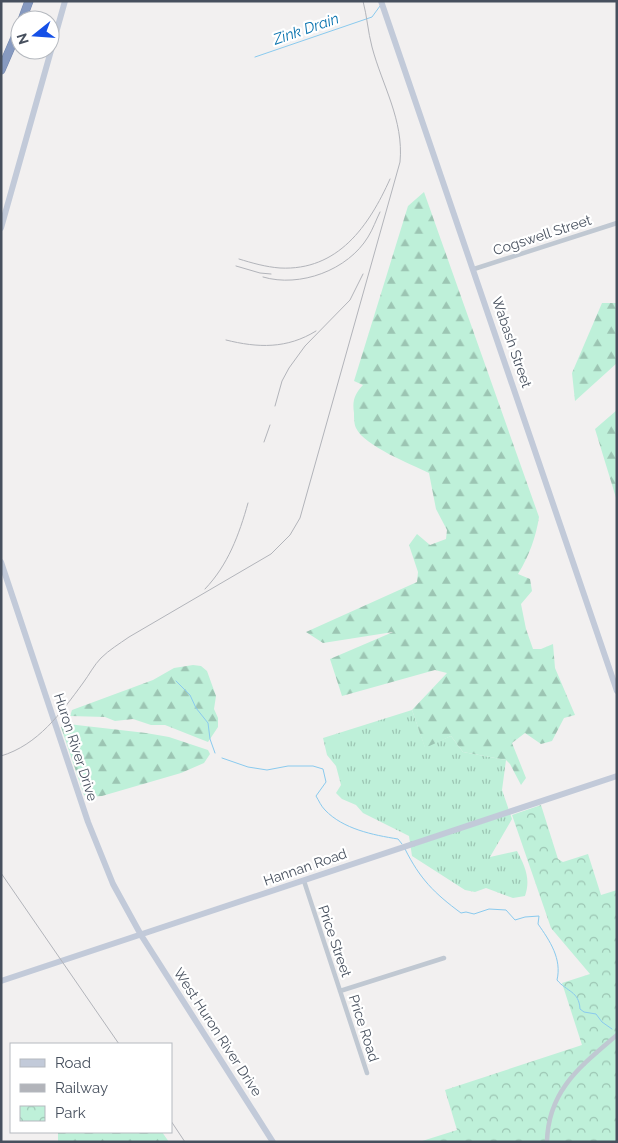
<svg xmlns="http://www.w3.org/2000/svg" width="618" height="1143" font-family="Raleway,sans-serif">
<style>
.grass{fill:url(#grass-tufts)}
.forest{fill:url(#forest-firs)}
.park{fill:url(#park-crowns)}
.lines{fill:none;stroke-linecap:round;stroke-linejoin:round}
.stream{stroke:#8acaee;stroke-width:1}
.highway-casing{stroke:#7285ab;stroke-width:9}
.street{stroke:#c0c8d2;stroke-width:4.5}
.secondary{stroke:#c2cad9;stroke-width:6}
.highway{stroke:#879ac0;stroke-width:8}
.rail{stroke:#b2b4ba;stroke-width:1}
.labels{text-anchor:middle;dominant-baseline:central;stroke-width:4.5;stroke-linejoin:round;paint-order:stroke}
.street-label{font-size:14px;fill:#47505e;stroke:#fff}
.water-label{font-size:15px;font-style:italic;fill:#0973af;stroke:#fff}
</style>
<defs>
<pattern id="grass-tufts" width="24" height="20" patternUnits="userSpaceOnUse" patternTransform="scale(1.25)"><rect width="24" height="20" fill="#bef0d9"/><path d="M3 7l-1-3M5 7V3M7 7l1-3M15 17l-1-3M17 17v-4M19 17l1-3" fill="none" stroke="#9cc5b3"/></pattern>
<pattern id="forest-firs" width="22" height="20" patternUnits="userSpaceOnUse" patternTransform="scale(1.25)"><rect width="22" height="20" fill="#bef0d9"/><path d="M5 1l3.5 6h-7zM16 11l3.5 6h-7z" fill="#9cc5b3"/></pattern>
<pattern id="park-crowns" width="20" height="18" patternUnits="userSpaceOnUse" patternTransform="scale(1.25)"><rect width="20" height="18" fill="#bef0d9"/><path d="M2 6a3 3 0 1 1 6 0M12 15a3 3 0 1 1 6 0" fill="none" stroke="#9cc5b3"/></pattern>
</defs>
<rect width="100%" height="100%" fill="#f2f0f0"/>
<!-- grass -->
<path class="grass" d="M412,710L425,747L451,736L463,752L506,760L502,790L512,819L490,857L517,851C525,866 531,879 525,896L513,898L486,888L475,892L465,890L412,856L409,836L363,813L356,805L342,799L336,793L341,785L336,766L327,755L323,738Z"/>
<!-- forest -->
<path class="forest" d="M424,192L539,517C536,537 529,556 518,574L530,579L532,591L521,604L526,629L533,649H541L553,644L555,668L575,715L564,718L552,741L541,744L525,733L512,743L526,778L521,785L510,764L506,760L463,752L451,736L425,748L412,710L447,673L435,670L342,696L330,659L393,632L323,643L306,632L417,582L418,572L409,545L417,534L430,545L446,539L447,530L436,509L429,473C411,464 364,446 356,428C354,424 354,417 354,413C352,400 355,394 363,385L354,381L408,206Z
M602,303H617V363L575,401L572,373Z
M617,410V501L595,429Z
M193,665L201,666L207,671L216,696L214,709L218,718V727L208,742L165,725H151L133,719L115,721L105,717L70,716L72,710L153,680L174,668Z
M68,724L146,733L169,737L208,750L210,754L204,763L181,773L102,796L89,797L84,795L61,727Z
M58,1132H162L169,1142H58Z"/>
<!-- park -->
<path class="park" d="M541,805L558,859L563,862L588,854L601,895L617,890V1142H419L457,1130L445,1090L582,1045L562,983L590,974L551,928L512,815Z"/>
<g class="lines">
<!-- stream -->
<path class="stream" d="M255,57L372,17L380,6
M176,681L190,695L196,708L208,723L210,739L215,753
M222,758L248,767L267,770L288,766H313L323,769L326,782L316,796C319,801 321,806 325,810C343,829 373,835 398,839L402,844
M405,849C420,879 434,893 461,913L466,912L474,914L489,909L506,910L515,920L525,917L539,916L538,924C550,941 562,959 557,980C567,992 579,991 580,1009L584,1012L596,1014L602,1022L612,1029"/>
<defs>
<path id="highway" d="M22,20L29,1
M1,70L20,26"/>
</defs>
<!-- highway casing -->
<use href="#highway" class="highway-casing"/>
<!-- street -->
<path class="street" d="M474,269L617,223
M304,881L367,1073
M340,991L444,958
M547,1142C548,1090 581,1066 617,1035"/>
<!-- secondary -->
<path class="secondary" d="M381,1L617,691
M1,228L65,1
M1,562L88,822L113,884L141,935L273,1142
M1,981L617,776"/>
<!-- highway -->
<use href="#highway" class="highway"/>
<!-- rail -->
<path class="rail" d="M239,259C252,263 266,267 280,268C338,271 369,226 390,179
M236,266L260,273L271,274
M263,277C300,288 348,270 368,237C373,229 376,220 380,212
M226,340C258,348 287,349 316,331
M275,406L282,381L289,368L305,346L350,300L363,274
M264,442L270,425
M205,589C228,565 239,535 248,503
M1,756C38,745 61,713 83,683C89,675 94,665 101,658C109,650 119,644 129,637L271,554L290,535L300,518L400,162C404,120 382,85 372,47C368,32 367,16 363,1
M1,873L119,1044
M171,1121L185,1142"/>
</g>
<g class="labels">
<!-- street labels -->
<g class="street-label">
<text transform="translate(542 235) rotate(-18)">Cogswell Street</text>
<text transform="translate(512 342) rotate(71)">Wabash Street</text>
<text transform="translate(76 747) rotate(72)">Huron River Drive</text>
<text transform="translate(305 867) rotate(-19)">Hannan Road</text>
<text transform="translate(335 941) rotate(71)">Price Street</text>
<text transform="translate(364 1028) rotate(72)">Price Road</text>
<text transform="translate(218 1032) rotate(57)">West Huron River Drive</text>
</g>
<!-- water labels -->
<g class="water-label">
<text transform="translate(306 29) rotate(-19)">Zink Drain</text>
</g>
</g>
<!-- border -->
<rect width="618" height="1143" fill="none" stroke="#47505e" stroke-width="5"/>
<!-- legend -->
<rect x="10" y="1043" width="162" height="90" fill="#ffffff" stroke="#b5b9bf"/>
<rect x="20" y="1059" width="25" height="8" fill="#c2cad9" stroke="#b5b9bf"/>
<text x="55" y="1068" font-size="15" fill="#47505e">Road</text>
<rect x="20" y="1084" width="25" height="8" fill="#b2b4ba" stroke="#b5b9bf"/>
<text x="55" y="1093" font-size="15" fill="#47505e">Railway</text>
<rect x="20" y="1106" width="25" height="15" fill="url(#park-crowns)" stroke="#b5b9bf"/>
<text x="55" y="1118" font-size="15" fill="#47505e">Park</text>
<!-- north arrow -->
<g transform="translate(35 35) rotate(253)"><circle r="24" fill="#ffffff" stroke="#b5b9bf"/>
<path d="M0-4L9 19L0 12L-9 19Z" fill="#1550e7"/>
<text y="-8" font-size="14" font-weight="bold" text-anchor="middle" fill="#47505e">N</text>
</g>
</svg>
